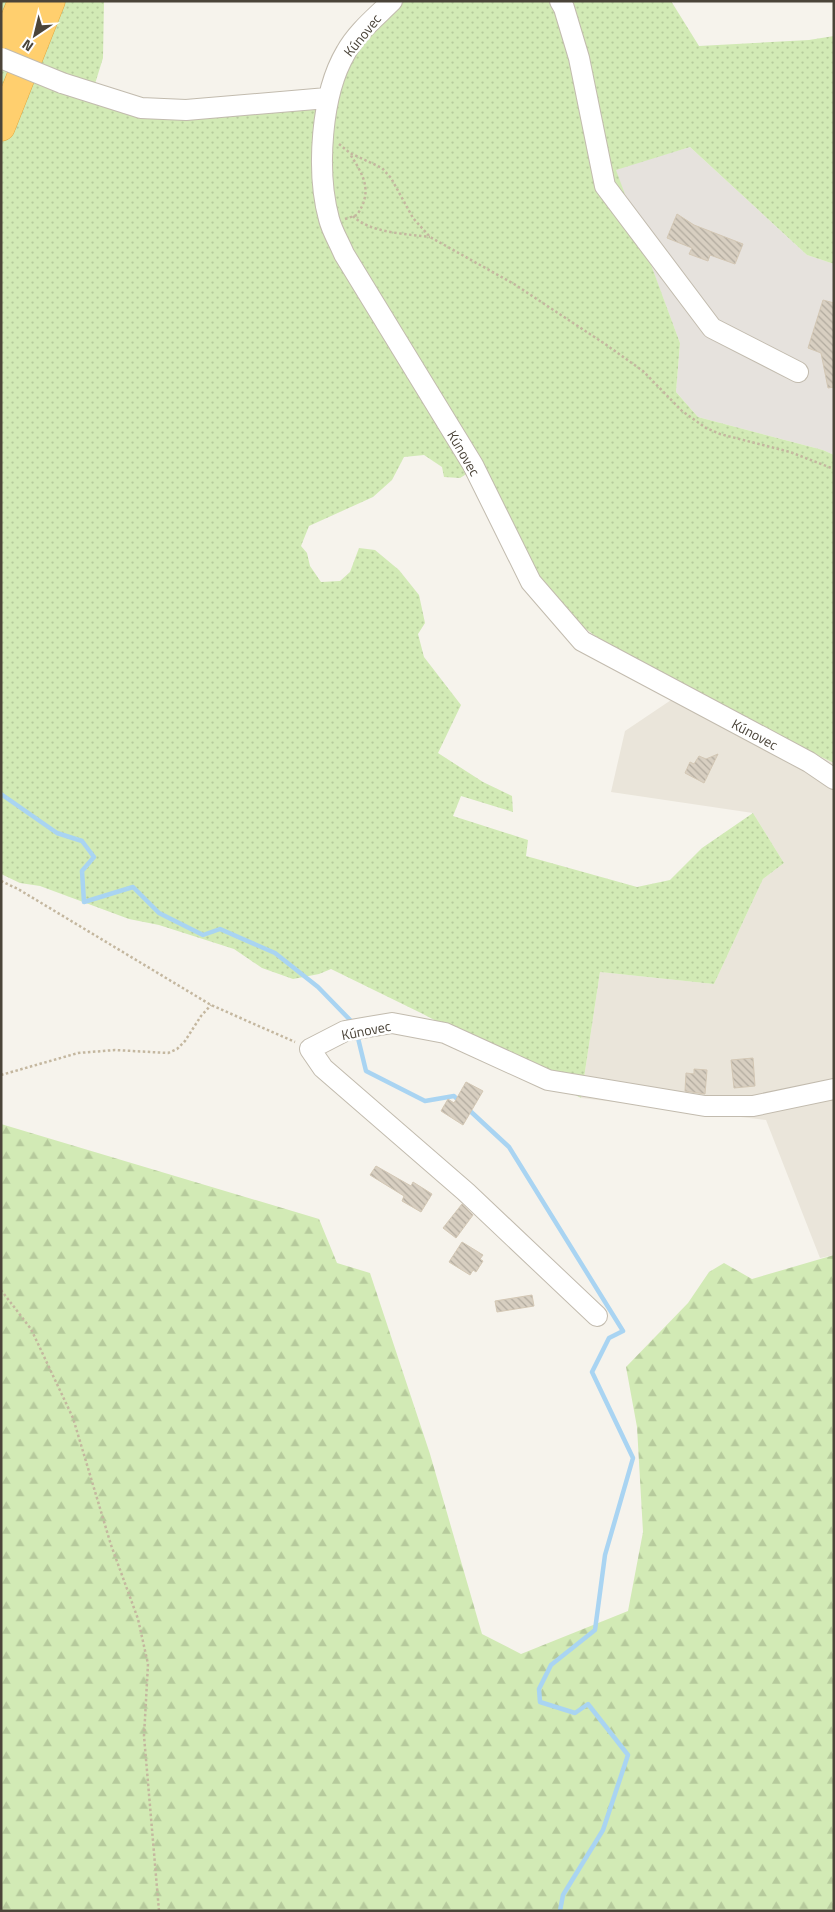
<svg xmlns="http://www.w3.org/2000/svg" width="835" height="1912" font-family="'Titillium Web',sans-serif">
<style>
.residential{fill:#eae5da}
.industrial{fill:#e6e2dd}
.grass{fill:url(#grass-dots)}
.forest{fill:url(#forest-firs)}
.lines{fill:none;stroke-linecap:round;stroke-linejoin:round}
.stream{stroke:#a9d4f2;stroke-width:4.5}
.building{fill:url(#building-back-hatch);stroke:#d3c7b4}
.minor-casing{stroke:#c2bbae;stroke-width:22}
.highway-casing{stroke:#e0a43c;stroke-width:29}
.path{stroke:#c4b79f;stroke-width:2.5;stroke-dasharray:2.5 2.5;stroke-linecap:butt}
.minor{stroke:#fff;stroke-width:20}
.highway{stroke:#ffcf6e;stroke-width:28}
.minor-bridge-casing{stroke:#c2bbae;stroke-width:22;stroke-linecap:butt}
.minor-bridge{stroke:#fff;stroke-width:20}
.labels{text-anchor:middle;dominant-baseline:central;stroke-width:5;stroke-linejoin:round;paint-order:stroke}
.street-label{font-size:14px;fill:#4b4439;stroke:#fff}
</style>
<defs>
<pattern id="grass-dots" width="8" height="8" patternUnits="userSpaceOnUse" patternTransform="scale(1.25)"><rect width="8" height="8" fill="#d2eab5"/><path d="M2 2h.1M6 6h.1" fill="none" stroke="#b6ca9c" stroke-width="1.8" stroke-linecap="round"/></pattern>
<pattern id="forest-firs" width="22" height="20" patternUnits="userSpaceOnUse" patternTransform="scale(1.25)"><rect width="22" height="20" fill="#d2eab5"/><path d="M5 1l3.5 6h-7zM16 11l3.5 6h-7z" fill="#b6ca9c"/></pattern>
<pattern id="building-back-hatch" width="6" height="6" patternUnits="userSpaceOnUse" patternTransform="scale(1.25)"><rect width="6" height="6" fill="#d8cfc1"/><path d="M-1 5l2 2M0 0l6 6M5-1l2 2" fill="none" stroke="#b1aa9e"/></pattern>
</defs>
<rect width="100%" height="100%" fill="#f6f3ec"/>
<!-- residential -->
<path class="residential" d="M683,692L834,763V1255L820,1258L766,1120L581,1098L600,972L714,984L763,879L784,863L753,813L611,792L625,731Z"/>
<!-- industrial -->
<path class="industrial" d="M690,147L807,255L834,264V455L823,450L698,417L676,392L680,343L615,169Z"/>
<!-- grass -->
<path class="grass" d="M1,1H104L103,58L90,100L125,107L333,89L349,54L397,1H671L699,46L809,40L834,36V264L807,255L690,147L616,170L680,343L676,392L698,417L823,450L834,455V763L683,692L594,635L566,614L541,582L481,465L460,478L444,477L442,467L424,455L404,457L392,480L373,497L309,526L301,546L307,553L310,566L321,582L340,581L350,572L359,548L375,550L399,570L419,595L425,623L418,634L424,657L461,705L438,753L483,782L512,796L513,812L461,796L453,816L528,840L526,856L637,887L670,880L702,848L753,813L784,863L763,879L714,984L600,972L581,1098L423,1014L331,969L319,974L293,979L262,968L234,949L159,925L129,919L40,886L20,883L1,874Z"/>
<!-- forest -->
<path class="forest" d="M1,1124L319,1219L337,1263L370,1273L430,1454L482,1634L521,1654L628,1611L643,1532L637,1427L626,1367L688,1303L709,1272L724,1263L752,1279L834,1255V1911H1Z"/>
<g class="lines">
<!-- stream -->
<path class="stream" d="M1,794L57,833L82,841L94,857L82,871L84,902L133,887L159,913L203,935L220,929L275,953L318,987L353,1023
M357,1034L366,1071L425,1101L454,1096L460,1102
M468,1109L509,1147L623,1331L609,1338L592,1372L633,1458L605,1555L595,1630L551,1665L539,1689L540,1702L575,1713L588,1704L628,1755L603,1830L563,1895L560,1911"/>
</g>
<!-- building -->
<path class="building" d="M677,214L694,225L743,244L735,264L710,255L708,261L689,254L692,248L667,238Z
M823,300L834,303V387L828,388L821,353L808,348Z
M718,754L704,783L685,773L690,762L694,764L699,756L706,759Z
M753,1058L755,1086L734,1088L731,1060Z
M694,1069L707,1070L705,1094L685,1091L686,1073L694,1074Z
M466,1082L483,1091L463,1125L441,1111L448,1099L454,1103Z
M376,1166L411,1186L413,1182L432,1194L421,1212L402,1201L404,1196L370,1175Z
M462,1204L473,1215L456,1238L443,1228Z
M462,1242L483,1255L480,1259L483,1261L476,1272L473,1270L470,1275L449,1262Z
M532,1295L534,1306L497,1312L495,1301Z"/>
<g class="lines">
<defs>
<path id="minor" d="M392,1C376,17 357,32 346,52C321,94 316,171 329,219C332,231 339,242 344,254L473,465L531,582L582,641L809,762L834,779
M560,1L564,8L579,58L605,186L712,328L798,372
M62,83L141,108L186,110L327,98
M597,1316L466,1192L323,1068L310,1049L345,1031L392,1023L445,1033L548,1080L705,1106H753L834,1089"/>
<path id="highway" d="M1,53L22,1
M1,127L51,1"/>
</defs>
<!-- minor casing -->
<use href="#minor" class="minor-casing"/>
<!-- highway casing -->
<use href="#highway" class="highway-casing"/>
<!-- path -->
<path class="path" d="M339,144L350,153L382,168L391,178L413,218L430,237L514,284L605,344L643,371L682,411L706,428L720,434L790,452L834,469
M353,216C369,233 408,234 430,237
M345,219L357,215C373,191 364,176 350,154
M1,881L18,889L211,1005L295,1042
M1,1075L78,1053L115,1050L168,1053L177,1049L185,1041L201,1016L211,1005
M1,1290L31,1329L73,1418L111,1545L138,1619L148,1664L144,1736L159,1911"/>
<!-- minor -->
<use href="#minor" class="minor"/>
<!-- highway -->
<use href="#highway" class="highway"/>
<defs>
<path id="minor-bridge" d="M1,58L62,83"/>
</defs>
<!-- minor-bridge casing -->
<use href="#minor-bridge" class="minor-bridge-casing"/>
<!-- minor-bridge -->
<use href="#minor-bridge" class="minor-bridge"/>
</g>
<g class="labels">
<!-- street labels -->
<g class="street-label">
<text transform="translate(362 35) rotate(-51)">Kúnovec</text>
<text transform="translate(464 453) rotate(60)">Kúnovec</text>
<text transform="translate(755 734) rotate(28)">Kúnovec</text>
<text transform="translate(366 1030) rotate(-11)">Kúnovec</text>
</g>
</g>
<!-- border -->
<rect width="835" height="1912" fill="none" stroke="#4b4439" stroke-width="5"/>
<!-- north arrow -->
<g transform="translate(35 35) rotate(215)" stroke="#ffffff" stroke-width="4" paint-order="stroke">
<path d="M0-4L9 19L0 12L-9 19Z" fill="#4b4439"/>
<text y="-8" font-size="14" font-weight="bold" text-anchor="middle" fill="#4b4439">N</text>
</g>
</svg>
